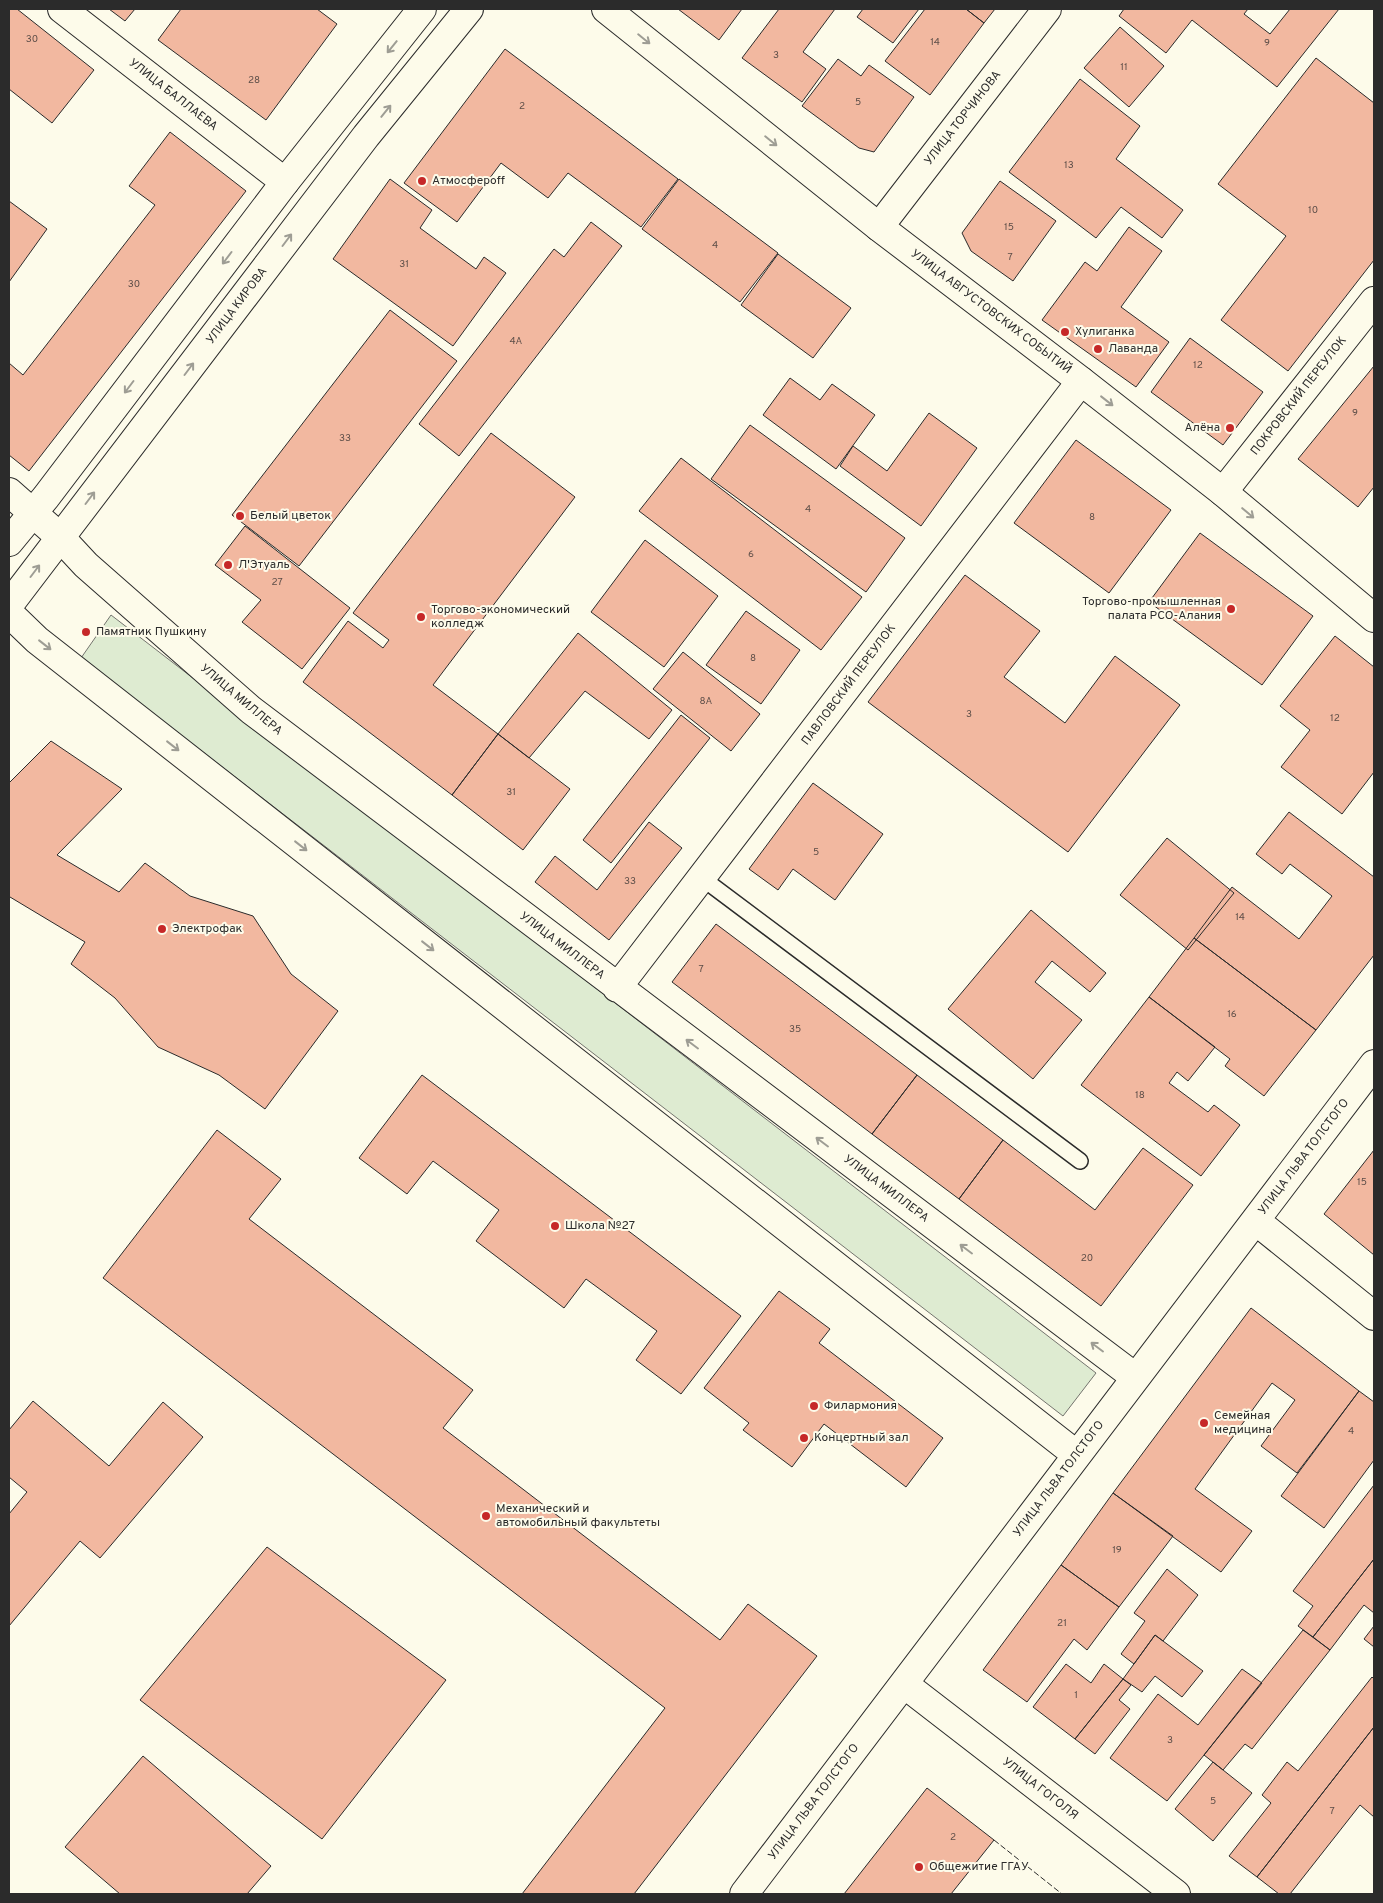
<svg xmlns="http://www.w3.org/2000/svg" width="1383" height="1903" font-family="Overpass,sans-serif">
<style>
.green{fill:#deebd1;stroke:#74746e}
.building{fill:#f2b8a0;stroke:#2b2b2b}
.lines{fill:none;stroke-linecap:round;stroke-linejoin:round}
.service-casing{stroke:#2b2b2b;stroke-width:18}
.minor-casing{stroke:#2b2b2b;stroke-width:30}
.tertiary-casing{stroke:#2b2b2b;stroke-width:30}
.primary-casing{stroke:#2b2b2b;stroke-width:30}
.service{stroke:#fdfbea;stroke-width:15}
.minor{stroke:#fdfbea;stroke-width:28}
.tertiary{stroke:#fdfbea;stroke-width:28}
.primary{stroke:#fdfbea;stroke-width:28}
.fence{stroke:#2b2b2b;stroke-width:1;stroke-dasharray:6 2.5;stroke-linecap:butt}
.oneway{stroke:#9e9d94}
.poi-dot{fill:#c62828;stroke:#fdfbea;stroke-width:2}
.labels{text-anchor:middle;dominant-baseline:central;stroke-width:4;stroke-linejoin:round;paint-order:stroke}
.number-label{font-size:10px;fill:#5d4e48}
.street-label{font-size:12px;fill:#2b2b2b;stroke:#fdfbea}
.poi-label{font-size:12px;fill:#2b2b2b;stroke:#fdfbea;text-anchor:start}
</style>
<rect width="100%" height="100%" fill="#fdfbea"/>
<!-- green -->
<path class="green" d="M111,615L1096,1373L1063,1416L81,658Z"/>
<!-- building -->
<path class="building" d="M9,9H17L94,70L52,123L9,89Z
M109,9H135L125,21Z
M181,9H317L337,24L266,120L158,40Z
M678,9H742L719,40Z
M779,9H835L803,52L826,69L802,102L742,58Z
M863,9H919L893,43L857,17Z
M925,9H966L984,23L930,95L885,61Z
M966,9H995L984,23Z
M1124,9H1248L1244,14L1270,34L1290,9H1339L1277,87L1192,20L1166,53L1119,16Z
M1120,27L1164,66L1129,107L1084,68Z
M505,49L678,179L641,227L568,173L548,198L501,163L457,222L404,183Z
M1316,58L1374,103V260L1288,371L1221,320L1286,236L1218,184Z
M838,59L861,76L869,65L914,97L874,152L859,148L802,106Z
M1080,79L1140,126L1116,159L1183,210L1162,238L1121,207L1096,238L1009,172Z
M170,132L246,191L29,471L9,455V363L23,375L155,205L129,186Z
M390,179L432,210L420,228L476,269L484,257L506,273L453,346L333,259Z
M679,179L778,253L740,302L642,229Z
M1000,181L1056,221L1013,281L971,251L962,233Z
M9,201L47,229L9,282Z
M591,222L622,246L459,456L419,424L554,249L564,257Z
M1129,227L1162,251L1121,307L1169,342L1136,387L1042,320L1085,262L1097,271Z
M778,254L851,308L813,358L741,305Z
M390,310L457,361L299,566L232,515Z
M1190,338L1263,392L1223,445L1151,392Z
M1374,366V487L1358,507L1298,459Z
M790,378L820,400L832,384L875,415L836,469L763,415Z
M929,413L977,448L921,526L840,466L853,446L887,471Z
M750,425L905,538L866,592L711,479Z
M491,433L575,497L433,685L498,734L452,795L303,682L348,621L383,648L389,640L353,613Z
M1076,440L1171,510L1109,593L1014,523Z
M681,458L862,597L821,650L639,511Z
M245,526L350,608L302,669L242,622L261,600L215,565Z
M1200,533L1313,616L1262,685L1149,602Z
M645,540L718,596L664,667L591,612Z
M965,575L1040,631L1004,677L1065,723L1115,656L1180,705L1068,852L868,702Z
M746,611L800,650L761,704L706,665Z
M578,633L672,710L649,739L585,691L529,758L498,734Z
M1335,636L1374,667V772L1342,814L1281,767L1310,730L1280,706Z
M683,652L760,714L731,751L653,689Z
M681,715L710,738L611,863L583,840Z
M498,734L570,789L523,850L452,795Z
M51,741L122,789L57,855L119,892L145,863L190,896L253,916L291,974L338,1011L265,1109L219,1075L158,1047L115,998L71,964L85,942L10,897L9,898V783Z
M813,783L883,834L835,900L793,869L778,890L749,869Z
M1289,812L1374,877V955L1316,1030L1194,938L1232,887L1299,939L1332,896L1290,864L1282,874L1256,854Z
M649,822L682,848L609,940L535,882L555,856L597,890Z
M1167,838L1234,893L1188,950L1120,895Z
M1031,910L1106,973L1090,992L1052,961L1035,982L1082,1020L1033,1079L948,1009Z
M716,924L917,1075L872,1134L672,982Z
M1194,938L1316,1030L1264,1096L1225,1066L1230,1059L1149,997Z
M1149,997L1215,1047L1188,1081L1177,1072L1169,1083L1208,1112L1214,1105L1240,1125L1201,1176L1081,1085Z
M422,1075L741,1316L681,1394L636,1360L657,1331L586,1279L564,1308L476,1241L499,1210L433,1161L407,1194L359,1158Z
M917,1075L1003,1140L959,1199L872,1134Z
M217,1130L281,1179L249,1219L473,1390L443,1428L720,1640L748,1604L817,1656L634,1894H522L665,1708L103,1278Z
M1003,1140L1095,1210L1143,1148L1193,1185L1101,1306L959,1199Z
M1374,1150V1255L1324,1214Z
M779,1291L830,1329L819,1343L943,1438L906,1487L824,1424L792,1467L743,1430L749,1423L704,1388Z
M1251,1308L1359,1391L1297,1473L1261,1446L1295,1400L1272,1383L1195,1489L1252,1531L1221,1572L1113,1493Z
M1359,1391L1374,1402V1460L1324,1528L1281,1496Z
M33,1401L109,1466L163,1402L203,1437L100,1558L80,1541L9,1626V1514L27,1492L9,1477V1430Z
M1374,1485V1559L1313,1637L1298,1626L1313,1606L1293,1591Z
M1113,1493L1173,1536L1119,1607L1061,1565Z
M267,1547L446,1680L322,1839L140,1700Z
M1374,1559V1613L1364,1605L1330,1650L1313,1637Z
M1061,1565L1119,1607L1087,1650L1074,1639L1027,1702L983,1670Z
M1167,1569L1198,1595L1163,1641L1155,1635L1134,1664L1121,1654L1145,1621L1134,1613Z
M1374,1626V1647L1364,1639Z
M1303,1630L1330,1650L1252,1749L1245,1744L1223,1770L1204,1755Z
M1155,1635L1203,1671L1182,1697L1155,1676L1142,1692L1123,1679Z
M1066,1664L1091,1683L1104,1664L1123,1679L1075,1739L1033,1707Z
M1242,1669L1262,1683L1167,1801L1110,1758L1158,1694L1198,1725Z
M1372,1677L1374,1679V1727L1257,1877L1229,1856L1271,1803L1262,1795L1287,1762L1298,1771Z
M1123,1679L1131,1685L1119,1700L1130,1709L1095,1754L1075,1739Z
M1374,1727V1817L1360,1805L1290,1894H1279L1257,1877Z
M143,1756L271,1866L247,1894H120L65,1847Z
M1213,1762L1252,1793L1213,1841L1175,1809Z
M927,1788L994,1840L951,1894H844Z"/>
<g class="lines">
<defs>
<path id="service" d="M702,878L1080,1161"/>
<path id="minor" d="M62,9L285,182
M879,227L1047,9
M1223,492L1374,301
M60,537L86,565L251,710L1135,1377
M9,613L37,640L1077,1455
M617,988L1081,381
M1256,1221L1374,1316
M904,1684L1176,1894
M744,1894L1374,1064"/>
<path id="tertiary" d="M606,9L879,227L1081,381L1223,492L1374,618
M9,492L60,537"/>
<path id="primary" d="M9,542L46,497L285,182L422,9
M9,605L366,136L469,9"/>
</defs>
<!-- service casing -->
<use href="#service" class="service-casing"/>
<!-- minor casing -->
<use href="#minor" class="minor-casing"/>
<!-- tertiary casing -->
<use href="#tertiary" class="tertiary-casing"/>
<!-- primary casing -->
<use href="#primary" class="primary-casing"/>
<!-- service -->
<use href="#service" class="service"/>
<!-- minor -->
<use href="#minor" class="minor"/>
<!-- tertiary -->
<use href="#tertiary" class="tertiary"/>
<!-- primary -->
<use href="#primary" class="primary"/>
<!-- fence -->
<path class="fence" d="M994,1840L1062,1894"/>
</g>
<!-- one-way arrows -->
<defs><path id="oneway-shaft" d="M-6 0H5M1.5-3L5.5 0L1.5 3" fill="none" stroke-width="1.6" stroke-linecap="round" stroke-linejoin="round" transform="scale(1.25)"/></defs>
<g class="oneway">
<use href="#oneway-shaft" transform="translate(644 39) rotate(39)"/>
<use href="#oneway-shaft" transform="translate(392 47) rotate(129)"/>
<use href="#oneway-shaft" transform="translate(386 111) rotate(-51)"/>
<use href="#oneway-shaft" transform="translate(771 141) rotate(39)"/>
<use href="#oneway-shaft" transform="translate(287 240) rotate(-53)"/>
<use href="#oneway-shaft" transform="translate(227 258) rotate(127)"/>
<use href="#oneway-shaft" transform="translate(189 369) rotate(-53)"/>
<use href="#oneway-shaft" transform="translate(129 387) rotate(127)"/>
<use href="#oneway-shaft" transform="translate(1107 401) rotate(38)"/>
<use href="#oneway-shaft" transform="translate(90 498) rotate(-53)"/>
<use href="#oneway-shaft" transform="translate(1248 513) rotate(40)"/>
<use href="#oneway-shaft" transform="translate(35 571) rotate(-53)"/>
<use href="#oneway-shaft" transform="translate(45 645) rotate(38)"/>
<use href="#oneway-shaft" transform="translate(173 746) rotate(38)"/>
<use href="#oneway-shaft" transform="translate(301 846) rotate(38)"/>
<use href="#oneway-shaft" transform="translate(428 946) rotate(38)"/>
<use href="#oneway-shaft" transform="translate(692 1044) rotate(-143)"/>
<use href="#oneway-shaft" transform="translate(822 1142) rotate(-143)"/>
<use href="#oneway-shaft" transform="translate(966 1249) rotate(-143)"/>
<use href="#oneway-shaft" transform="translate(1097 1347) rotate(-143)"/>
</g>
<!-- markers -->
<g class="poi-dot">
<circle cx="422" cy="181" r="5"/>
<circle cx="1065" cy="332" r="5"/>
<circle cx="1098" cy="349" r="5"/>
<circle cx="1230" cy="428" r="5"/>
<circle cx="240" cy="516" r="5"/>
<circle cx="228" cy="565" r="5"/>
<circle cx="1231" cy="609" r="5"/>
<circle cx="421" cy="617" r="5"/>
<circle cx="86" cy="632" r="5"/>
<circle cx="162" cy="929" r="5"/>
<circle cx="555" cy="1226" r="5"/>
<circle cx="814" cy="1406" r="5"/>
<circle cx="1204" cy="1423" r="5"/>
<circle cx="804" cy="1438" r="5"/>
<circle cx="486" cy="1516" r="5"/>
<circle cx="919" cy="1867" r="5"/>
</g>
<g class="labels">
<!-- number labels -->
<g class="number-label">
<text x="32" y="39">30</text>
<text x="935" y="42">14</text>
<text x="1267" y="43">9</text>
<text x="776" y="55">3</text>
<text x="1124" y="67">11</text>
<text x="254" y="80">28</text>
<text x="858" y="102">5</text>
<text x="522" y="106">2</text>
<text x="1069" y="165">13</text>
<text x="1313" y="210">10</text>
<text x="1009" y="227">15</text>
<text x="715" y="245">4</text>
<text x="1010" y="257">7</text>
<text x="404" y="264">31</text>
<text x="134" y="284">30</text>
<text x="516" y="341">4А</text>
<text x="1198" y="365">12</text>
<text x="1355" y="413">9</text>
<text x="345" y="438">33</text>
<text x="808" y="509">4</text>
<text x="1092" y="517">8</text>
<text x="751" y="554">6</text>
<text x="277" y="582">27</text>
<text x="753" y="658">8</text>
<text x="706" y="701">8А</text>
<text x="969" y="714">3</text>
<text x="1335" y="718">12</text>
<text x="511" y="792">31</text>
<text x="816" y="852">5</text>
<text x="630" y="881">33</text>
<text x="1240" y="917">14</text>
<text x="701" y="969">7</text>
<text x="1232" y="1014">16</text>
<text x="795" y="1029">35</text>
<text x="1140" y="1095">18</text>
<text x="1362" y="1182">15</text>
<text x="1087" y="1258">20</text>
<text x="1351" y="1431">4</text>
<text x="1117" y="1550">19</text>
<text x="1062" y="1623">21</text>
<text x="1076" y="1695">1</text>
<text x="1170" y="1740">3</text>
<text x="1213" y="1801">5</text>
<text x="1332" y="1811">7</text>
<text x="953" y="1837">2</text>
</g>
<!-- street labels -->
<g class="street-label">
<text transform="translate(173 95) rotate(38)">УЛИЦА БАЛЛАЕВА</text>
<text transform="translate(963 118) rotate(-52)">УЛИЦА ТОРЧИНОВА</text>
<text transform="translate(237 306) rotate(-53)">УЛИЦА КИРОВА</text>
<text transform="translate(991 312) rotate(37)">УЛИЦА АВГУСТОВСКИХ СОБЫТИЙ</text>
<text transform="translate(1299 396) rotate(-52)">ПОКРОВСКИЙ ПЕРЕУЛОК</text>
<text transform="translate(849 685) rotate(-53)">ПАВЛОВСКИЙ ПЕРЕУЛОК</text>
<text transform="translate(241 700) rotate(40)">УЛИЦА МИЛЛЕРА</text>
<text transform="translate(562 946) rotate(37)">УЛИЦА МИЛЛЕРА</text>
<text transform="translate(1304 1157) rotate(-53)">УЛИЦА ЛЬВА ТОЛСТОГО</text>
<text transform="translate(886 1189) rotate(37)">УЛИЦА МИЛЛЕРА</text>
<text transform="translate(1059 1479) rotate(-53)">УЛИЦА ЛЬВА ТОЛСТОГО</text>
<text transform="translate(1040 1789) rotate(38)">УЛИЦА ГОГОЛЯ</text>
<text transform="translate(814 1802) rotate(-53)">УЛИЦА ЛЬВА ТОЛСТОГО</text>
</g>
<!-- poi labels -->
<g class="poi-label">
<text x="432" y="181">Атмосферoff</text>
<text x="1075" y="332">Хулиганка</text>
<text x="1108" y="349">Лаванда</text>
<text x="1220" y="428" text-anchor="end">Алёна</text>
<text x="250" y="516">Белый цветок</text>
<text x="238" y="565">Л'Этуаль</text>
<text x="1221" y="602" text-anchor="end">Торгово-промышленная<tspan x="1221" dy="14">палата РСО-Алания</tspan></text>
<text x="431" y="610">Торгово-экономический<tspan x="431" dy="14">колледж</tspan></text>
<text x="96" y="632">Памятник Пушкину</text>
<text x="172" y="929">Электрофак</text>
<text x="565" y="1226">Школа №27</text>
<text x="824" y="1406">Филармония</text>
<text x="1214" y="1416">Семейная<tspan x="1214" dy="14">медицина</tspan></text>
<text x="814" y="1438">Концертный зал</text>
<text x="496" y="1509">Механический и<tspan x="496" dy="14">автомобильный факультеты</tspan></text>
<text x="929" y="1867">Общежитие ГГАУ</text>
</g>
</g>
<!-- border -->
<rect width="1383" height="1903" fill="none" stroke="#2b2b2b" stroke-width="20"/>
</svg>
